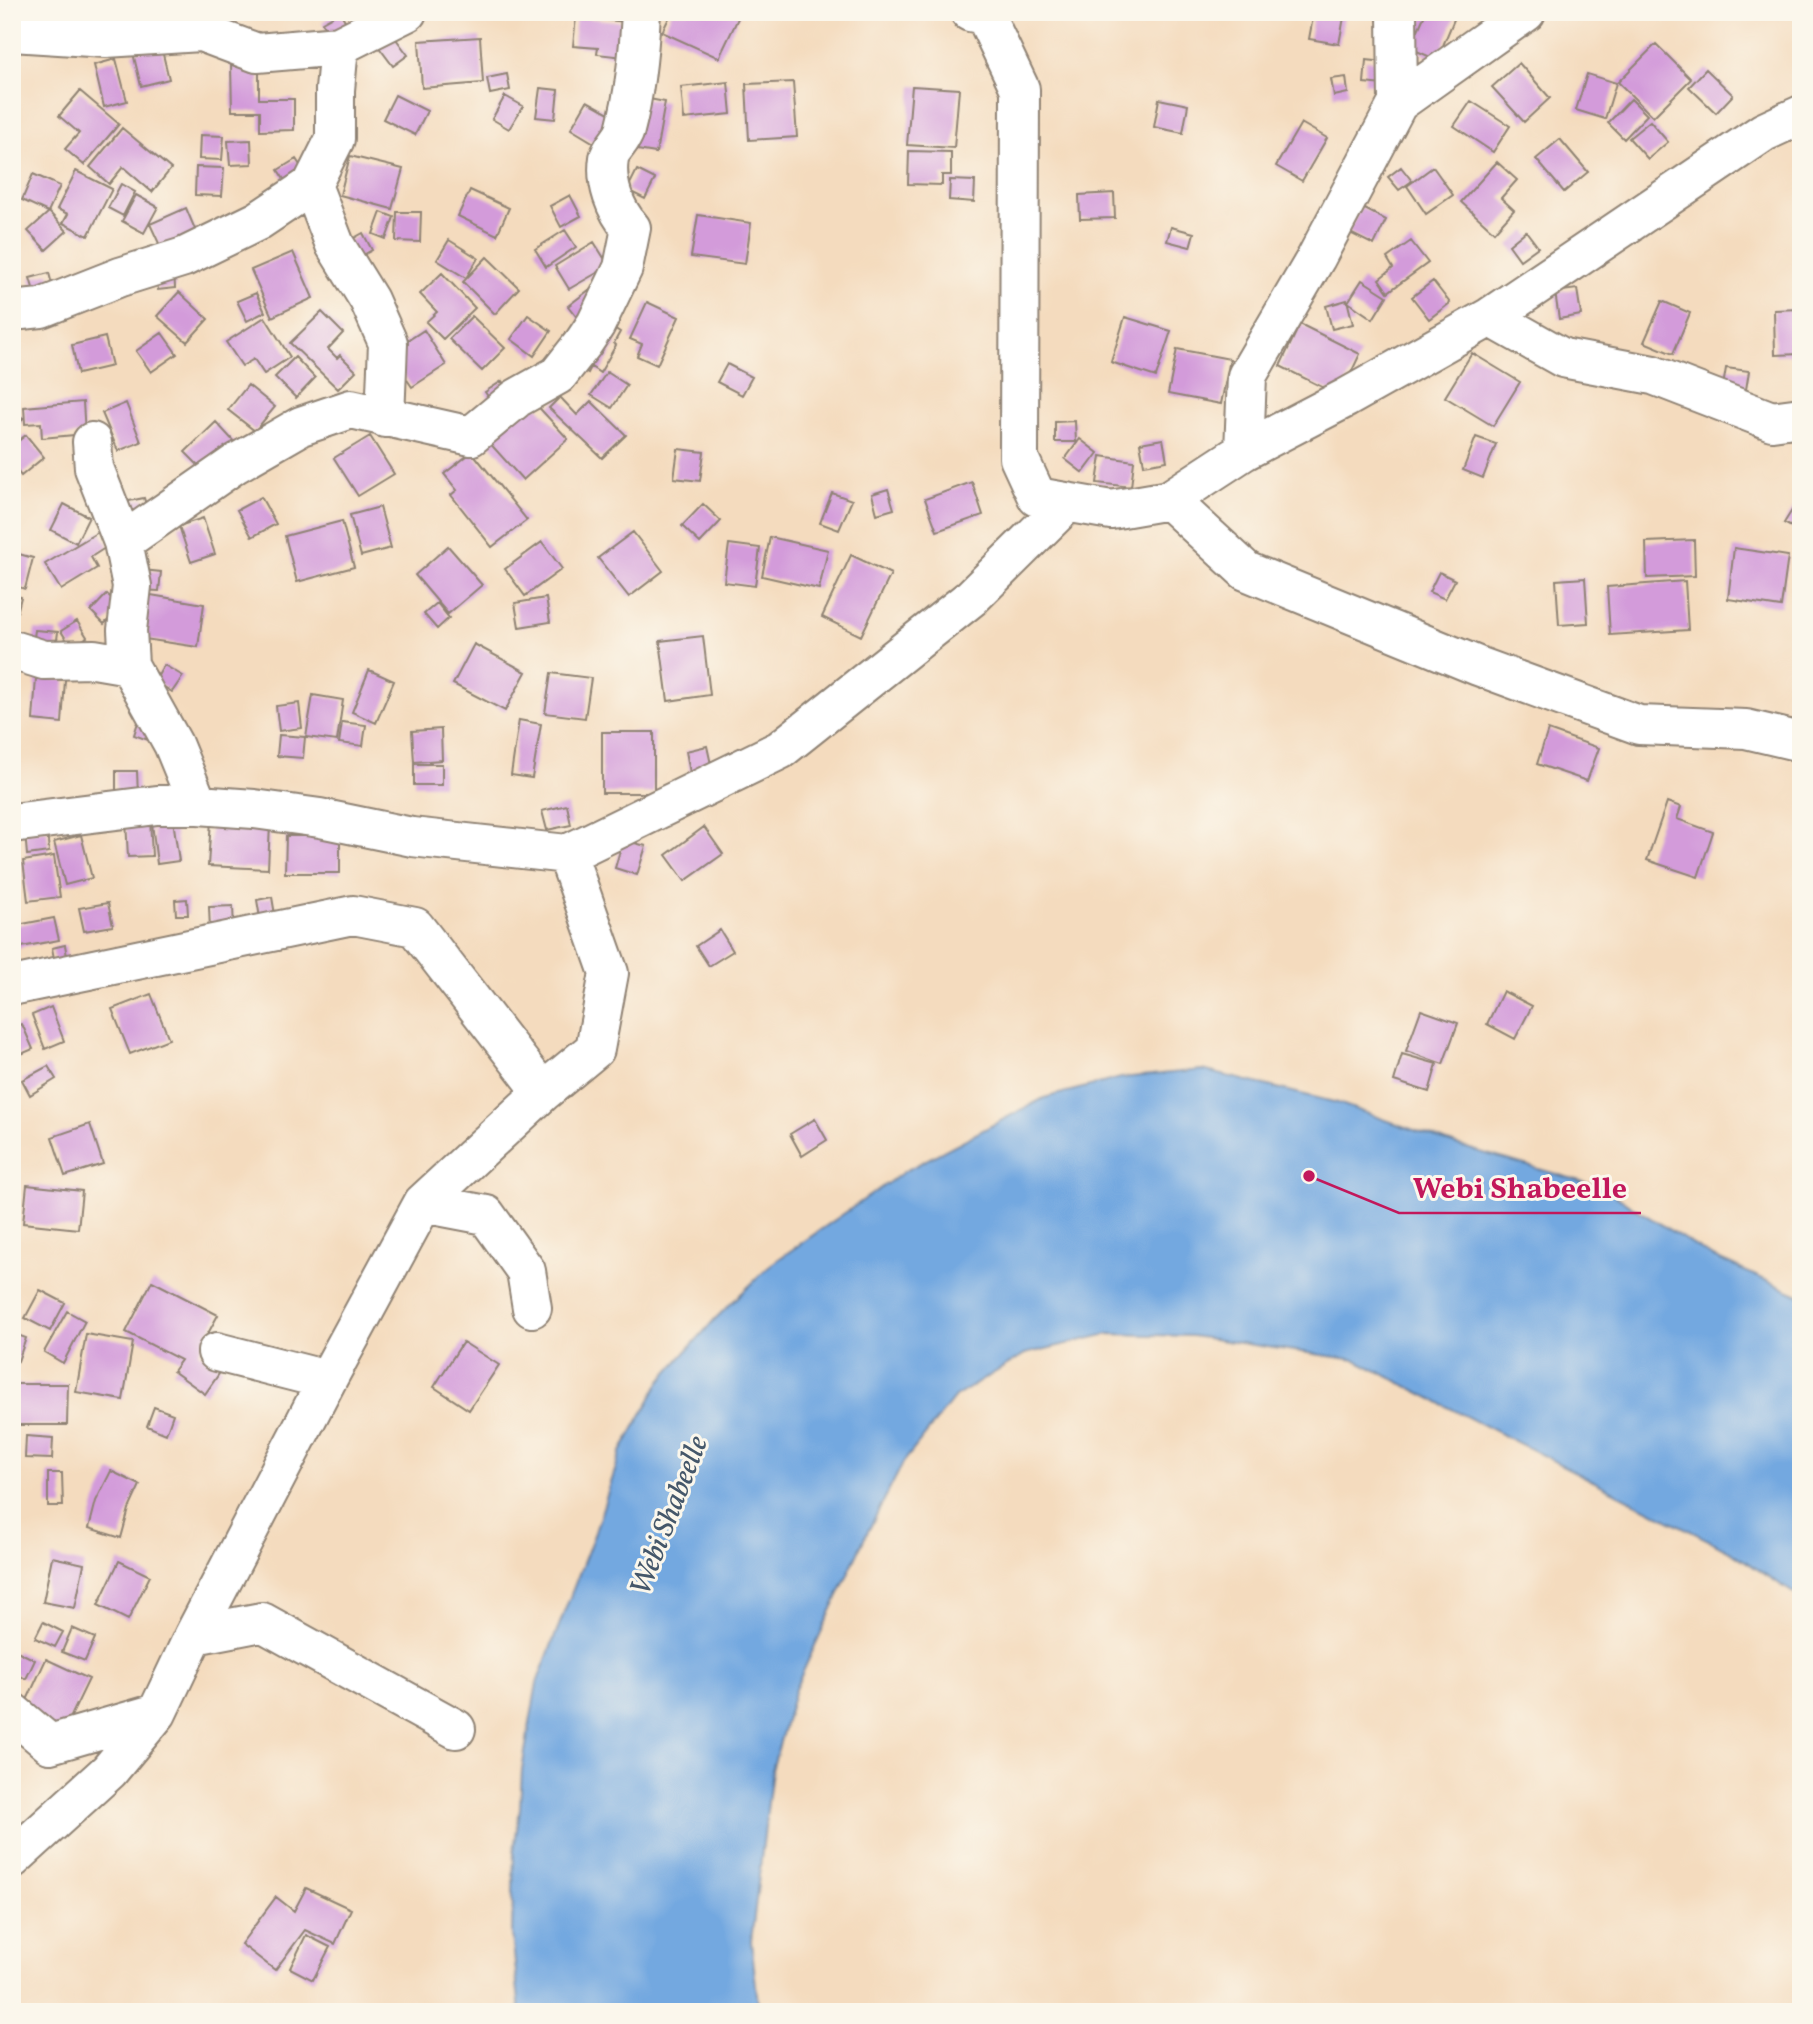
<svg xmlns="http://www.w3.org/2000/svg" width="1813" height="2024" font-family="Vollkorn,serif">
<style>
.water{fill:#73a8e0;stroke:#4f6a86;stroke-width:2}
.building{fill:#d39bda}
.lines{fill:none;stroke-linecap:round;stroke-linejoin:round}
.minor-casing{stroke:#908374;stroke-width:42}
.minor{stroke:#fff;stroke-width:38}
.labels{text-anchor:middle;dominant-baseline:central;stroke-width:6;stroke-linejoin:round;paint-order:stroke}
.water-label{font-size:30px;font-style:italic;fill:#44576a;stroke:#fbf7ec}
.leader{fill:none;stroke:#c2185b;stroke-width:2.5}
.callout-dot{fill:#c2185b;stroke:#fbf7ec;stroke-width:2.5}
.callout-label{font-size:30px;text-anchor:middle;font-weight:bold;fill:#c2185b;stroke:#fbf7ec;stroke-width:6;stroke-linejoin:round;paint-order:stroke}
</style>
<rect width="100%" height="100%" fill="#fbf7ec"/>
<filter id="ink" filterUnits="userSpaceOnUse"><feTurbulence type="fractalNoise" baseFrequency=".0143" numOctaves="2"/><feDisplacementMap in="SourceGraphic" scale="14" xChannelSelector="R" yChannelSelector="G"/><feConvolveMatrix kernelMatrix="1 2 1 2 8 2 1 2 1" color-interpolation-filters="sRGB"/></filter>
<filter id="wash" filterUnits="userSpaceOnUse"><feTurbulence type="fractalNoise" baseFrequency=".00686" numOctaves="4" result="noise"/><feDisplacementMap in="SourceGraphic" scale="28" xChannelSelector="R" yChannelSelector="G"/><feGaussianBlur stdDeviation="1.57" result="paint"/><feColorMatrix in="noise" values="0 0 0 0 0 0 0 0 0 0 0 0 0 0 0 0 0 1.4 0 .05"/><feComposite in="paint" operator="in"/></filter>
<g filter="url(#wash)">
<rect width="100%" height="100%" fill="#f4dbbe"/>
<!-- water -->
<path class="water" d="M1202,1070L1338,1103L1456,1145L1601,1187L1711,1256L1801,1296V1598L1730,1551L1356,1360L1192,1336L1108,1334L1025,1354L955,1397L903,1463L864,1539L795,1689L772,1770L751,1941L759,2012H520L512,1934L514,1850L520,1808L522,1769L537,1683L595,1532L621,1452L661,1380L715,1319L773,1263L905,1171L1044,1098L1121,1078Z"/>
<g id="blocks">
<!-- building -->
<path class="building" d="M340,12L350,29L333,40L322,22Z
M672,12H741L719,58L662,32Z
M1314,12H1345L1339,44L1309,39Z
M1426,12H1445L1455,17L1437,60L1410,48Z
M576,17L627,22L623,57L597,54L598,48L573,46Z
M393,35L408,55L393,66L378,46Z
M480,37L483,83L422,88L419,41Z
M1656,44L1691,79L1653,117L1618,82Z
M161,46L169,79L141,86L133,53Z
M116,59L127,101L104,107L94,65Z
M1366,60L1385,62L1383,85L1364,83Z
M1519,63L1550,98L1524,122L1492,87Z
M231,64H259V99H294V130L260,131V111H232Z
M1706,69L1733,95L1716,113L1689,87Z
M507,74L510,90L490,94L487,78Z
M1587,74L1616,83L1605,119L1576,110Z
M1346,77L1348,93L1334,96L1331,79Z
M728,82L731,114L684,119L681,87Z
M793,82L797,137L749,140L746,84Z
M912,86L959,89L954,148L907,145Z
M540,88L558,90L555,119L536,117Z
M80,91L119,124L84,165L65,149L79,133L59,116Z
M395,95L427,111L415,135L383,119Z
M505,96L523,106L509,129L492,119Z
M639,97L665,102L656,153L631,149Z
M1159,99L1188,105L1183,133L1154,127Z
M1631,99L1647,115L1624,139L1608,123Z
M587,101L618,118L601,147L571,129Z
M1471,101L1510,126L1493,152L1454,126Z
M1650,121L1668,142L1648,159L1629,138Z
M1301,123L1327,138L1302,181L1276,166Z
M122,128L171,169L152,192L123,167L109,184L90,167Z
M200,135L224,136L222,160L199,159Z
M1560,139L1588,172L1564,192L1536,159Z
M251,140L252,164L230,165L228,141Z
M909,151L951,152V175H942V185L908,184Z
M350,156L403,169L392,209L340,195Z
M296,159L307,176L289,187L278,170Z
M1497,162L1517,180L1501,198L1514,210L1494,232L1461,202Z
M196,167L224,168L222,196L195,195Z
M1401,167L1412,181L1399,190L1388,177Z
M1433,167L1453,195L1426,214L1407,186Z
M637,170L655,179L645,199L627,190Z
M76,171L112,189L88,236L63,223L68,214L57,209Z
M33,174L60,186L48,212L22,200Z
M950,180L975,181L974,202L949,200Z
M121,184L135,192L123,216L108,208Z
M470,190L509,208L497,235L458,216Z
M1114,193L1115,218L1080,219L1079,195Z
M136,195L158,207L144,233L122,221Z
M570,195L581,216L561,227L550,206Z
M1361,207L1386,220L1374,245L1348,232Z
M186,208L197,234L162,250L150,224Z
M49,212L67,231L46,250L28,231Z
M381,212L394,217L386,239L373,234Z
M397,212H421L420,242L396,241Z
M698,215L751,223L745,264L691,257Z
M1171,227L1194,233L1190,247L1167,241Z
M565,230L576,247L546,267L535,249Z
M1526,231L1538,247L1520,260L1509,245Z
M363,233L372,250L356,259L347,242Z
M449,240L478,258L466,278L437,260Z
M1411,241L1428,263L1388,292L1379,279L1393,268L1387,258Z
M594,242L609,266L569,289L555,266Z
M293,252L313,298L272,317L251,270Z
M487,257L519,288L495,314L463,282Z
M174,269L175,288L158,290L156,270Z
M49,273L55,296L37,301L30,278Z
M442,273L475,308L443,339L426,322L437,312L420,294Z
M1362,280L1387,296L1373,319L1348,302Z
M1433,281L1450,303L1429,319L1412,297Z
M1577,289L1581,315L1559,319L1555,292Z
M589,290L600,306L580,321L568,306Z
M179,292L208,319L187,342L157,316Z
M256,293L265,312L247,321L237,301Z
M1347,300L1353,324L1332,329L1326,306Z
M1662,301L1690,313L1673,354L1644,342Z
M647,302L679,317L657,365L637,356L642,344L630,339Z
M1801,309V354L1775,355L1774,310Z
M322,312L343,333L328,349L337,358L340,355L356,371L338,389L290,343Z
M528,315L551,331L534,356L511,339Z
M472,316L505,348L482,371L449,339Z
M265,317L290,357L264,374L254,359L242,366L226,342Z
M1125,317L1171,331L1156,377L1111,362Z
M603,321L620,332L614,343L616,345L600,373L591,367L588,373L576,366Z
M1300,324L1360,354L1340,396L1280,366Z
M424,330L446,365L412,387L389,353Z
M162,333L177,354L151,372L136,351Z
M12,334L19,336L14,367H12Z
M105,337L112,366L78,374L72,345Z
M1177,349L1230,359L1221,404L1168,394Z
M1472,353L1520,382L1493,426L1445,397Z
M295,357L315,378L296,398L275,377Z
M727,364L752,377L742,395L717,382Z
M1726,368L1749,371L1744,402L1721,399Z
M607,372L627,385L612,408L591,395Z
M502,381L512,397L495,407L485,392Z
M248,385L275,407L255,431L228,410Z
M560,397L577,415L591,401L626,435L602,458L549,408Z
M532,400L568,439L523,480L487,440Z
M83,402L85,434L42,438L41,423L25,424L24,407Z
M126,403L141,442L118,451L102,413Z
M12,412L23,418L12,438Z
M1075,421L1076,442H1055V422Z
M216,422L237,445L207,474L185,452Z
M26,435L44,457L21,476L12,464V446Z
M370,436L394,474L358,496L334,458Z
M1476,437L1496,444L1483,478L1463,470Z
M1080,439L1098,453L1083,473L1065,459Z
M1163,439L1167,461L1144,465L1140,443Z
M678,449L704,452L700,481L674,478Z
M472,452L527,520L492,547L451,495L457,490L444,474Z
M1101,456L1134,461L1131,487L1097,483Z
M972,482L983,515L937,531L925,499Z
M888,489L894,509L877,514L872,494Z
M832,493L852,500L839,530L820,523Z
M261,497L276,524L252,537L237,510Z
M144,498L149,515L128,520L124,502Z
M64,504L89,517L76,543L51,530Z
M703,504L721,521L700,543L682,526Z
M1796,504L1801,506V532L1784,523Z
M380,507L391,548L361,556L350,515Z
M203,518L215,554L191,562L179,526Z
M342,521L354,567L297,582L285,536Z
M100,531L108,546L91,557L97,568L61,590L45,564Z
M633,532L663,571L629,597L598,558Z
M770,537L828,550L819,589L762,576Z
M1694,540L1695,576L1647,578L1646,542Z
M542,542L562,569L525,596L505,569Z
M729,544L760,548L755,586L724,582Z
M448,546L482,585L448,614L415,575Z
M1734,548L1788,556L1781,607L1728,599Z
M12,552L33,558L25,589L12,585Z
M851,555L891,574L861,636L822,617Z
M143,570L161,572L159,591L141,590Z
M1439,572L1455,580L1445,599L1429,592Z
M1585,578L1588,623L1559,625L1556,580Z
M1685,581L1688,630L1610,635L1607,587Z
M107,594L121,608L104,624L91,611Z
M145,594L204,604L198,647L138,638Z
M12,595L21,597L13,629L12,628Z
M546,598L550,622L519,627L515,603Z
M437,603L449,618L437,629L424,614Z
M77,621L87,637L71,647L61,631Z
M35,630L58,632L55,655L32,652Z
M703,636L710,695L668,701L660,641Z
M474,644L526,672L505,711L453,684Z
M164,665L183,676L172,692L155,681Z
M369,670L394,681L376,723L352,712Z
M551,673L591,678L585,718L545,713Z
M36,678L65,680L62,723L33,720Z
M313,695L343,700L337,741L306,737Z
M299,703L302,728L279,731L276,706Z
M139,719L153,723L148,740L134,735Z
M519,720L541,724L532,778L511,775Z
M342,722L366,725L363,746L339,743Z
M441,729L442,760L414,762L412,731Z
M1548,730L1599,748L1587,781L1537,764Z
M602,732H654V793H602Z
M279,735L305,737L303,758L277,756Z
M707,746L712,769L690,773L686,751Z
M414,764H442V785H414Z
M116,771H137L138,794L116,795Z
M1667,802L1681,807L1677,819L1713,832L1698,877L1647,860Z
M567,805L571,825L547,830L542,811Z
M150,819L152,856L128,857L126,821Z
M173,820L179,861L157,864L152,823Z
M211,820L270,823L268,869L208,866Z
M704,827L723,854L685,881L666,855Z
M340,828V873H285L286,836H309Z
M47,830L49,852L27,855L25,832Z
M81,835L92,878L65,885L54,842Z
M623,840L646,846L637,875L615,868Z
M54,856L60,897L28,901L23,861Z
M272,897L275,915L260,918L257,900Z
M187,899L188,915H176L175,900Z
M108,903L113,926L84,931L79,908Z
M233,906L234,929L210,930L209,907Z
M54,918L59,940L16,948L12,926Z
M720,930L733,951L709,966L696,946Z
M65,945L69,967L56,969L52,948Z
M1503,991L1532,1006L1515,1039L1487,1024Z
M151,994L169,1039L130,1054L112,1009Z
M51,1007L64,1041L45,1049L32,1015Z
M1421,1010L1458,1023L1443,1064L1406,1051Z
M22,1024L33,1049L12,1058V1028Z
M1402,1054L1437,1064L1429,1092L1394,1081Z
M48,1066L56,1079L30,1095L22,1080Z
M815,1119L827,1140L802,1156L790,1134Z
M90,1124L103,1164L65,1176L52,1137Z
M27,1185L82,1191L78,1229L23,1223Z
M152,1281L218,1315L198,1352L223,1368L205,1394L173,1371L181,1360L126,1332Z
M40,1290L65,1303L50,1331L25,1318Z
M67,1311L85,1321L63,1363L44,1352Z
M12,1333L26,1338L18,1361L12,1358Z
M86,1334L133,1342L123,1400L76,1392Z
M463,1342L499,1365L469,1410L434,1387Z
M12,1384H68L67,1425H12Z
M154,1407L173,1414L166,1434L147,1426Z
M26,1436L53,1438L52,1459L25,1458Z
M111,1471L140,1485L129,1509L121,1538L89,1528L96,1501Z
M48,1473H62L63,1506H48Z
M52,1557L84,1564L75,1608L43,1602Z
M119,1561L150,1576L128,1620L98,1605Z
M43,1622L63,1632L55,1647L35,1638Z
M72,1628L95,1638L85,1661L62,1652Z
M17,1651L35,1660L26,1679L12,1672V1661Z
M46,1659L89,1679L63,1733L21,1713Z
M306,1888L351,1909L335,1944L305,1930L275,1970L241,1944L276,1897L294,1911Z
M306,1935L330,1947L313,1980L290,1968Z"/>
</g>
</g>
<g filter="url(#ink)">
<use href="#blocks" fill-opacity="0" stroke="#908374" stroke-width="2"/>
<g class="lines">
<defs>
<path id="minor" d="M970,12L985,15L1020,89L1019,458L1037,497L1111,510L1169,500L1246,571L1478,666L1639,725L1746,729L1801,742
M1397,12L1398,103
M12,32L106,38L201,32L257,53L339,46L407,12
M339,46L335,90V139L312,185L335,245L369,300L388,343L385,418
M12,311L41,308L120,277L184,257L258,221L312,185
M1490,317L1563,358L1653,375L1772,421L1801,417
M92,442L94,468L123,542L132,586L127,630L129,665L173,744L198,805
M1244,451L1247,376L1316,258L1398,103L1526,12
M1169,500L1244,451L1346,398L1490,317L1764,132L1801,115
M123,542L235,464L301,426L351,409L471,436L517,398L558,375L584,342L596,324L623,268L631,228C615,210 605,183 609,158C611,148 622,141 625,130C635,92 639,52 641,12
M12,650L44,660L94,659L129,665
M12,823L157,805H198L254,809L320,818L412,837L567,854L780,750L971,598L1060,510L1037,497
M12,986L353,915L415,927L543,1092
M423,1203L486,1215L526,1271L532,1308
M217,1352L327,1380
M194,1635L262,1622L456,1729
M12,1712L50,1744L157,1713
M12,1859L109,1771L157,1713L194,1635L327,1380L423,1203L543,1092L595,1049L609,973L567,854"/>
</defs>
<!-- minor casing -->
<use href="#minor" class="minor-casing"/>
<!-- minor -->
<use href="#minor" class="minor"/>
</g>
</g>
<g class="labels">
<!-- water labels -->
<g class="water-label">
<text transform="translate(670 1516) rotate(-69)">Webi Shabeelle</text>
</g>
</g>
<!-- callouts -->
<path class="leader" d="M1309 1176L1399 1213H1641"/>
<circle class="callout-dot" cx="1309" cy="1176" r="7"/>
<g class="callout-label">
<text x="1520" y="1198">Webi Shabeelle</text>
</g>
<!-- margin -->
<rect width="1813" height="2024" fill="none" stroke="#fbf7ec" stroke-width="42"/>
</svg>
